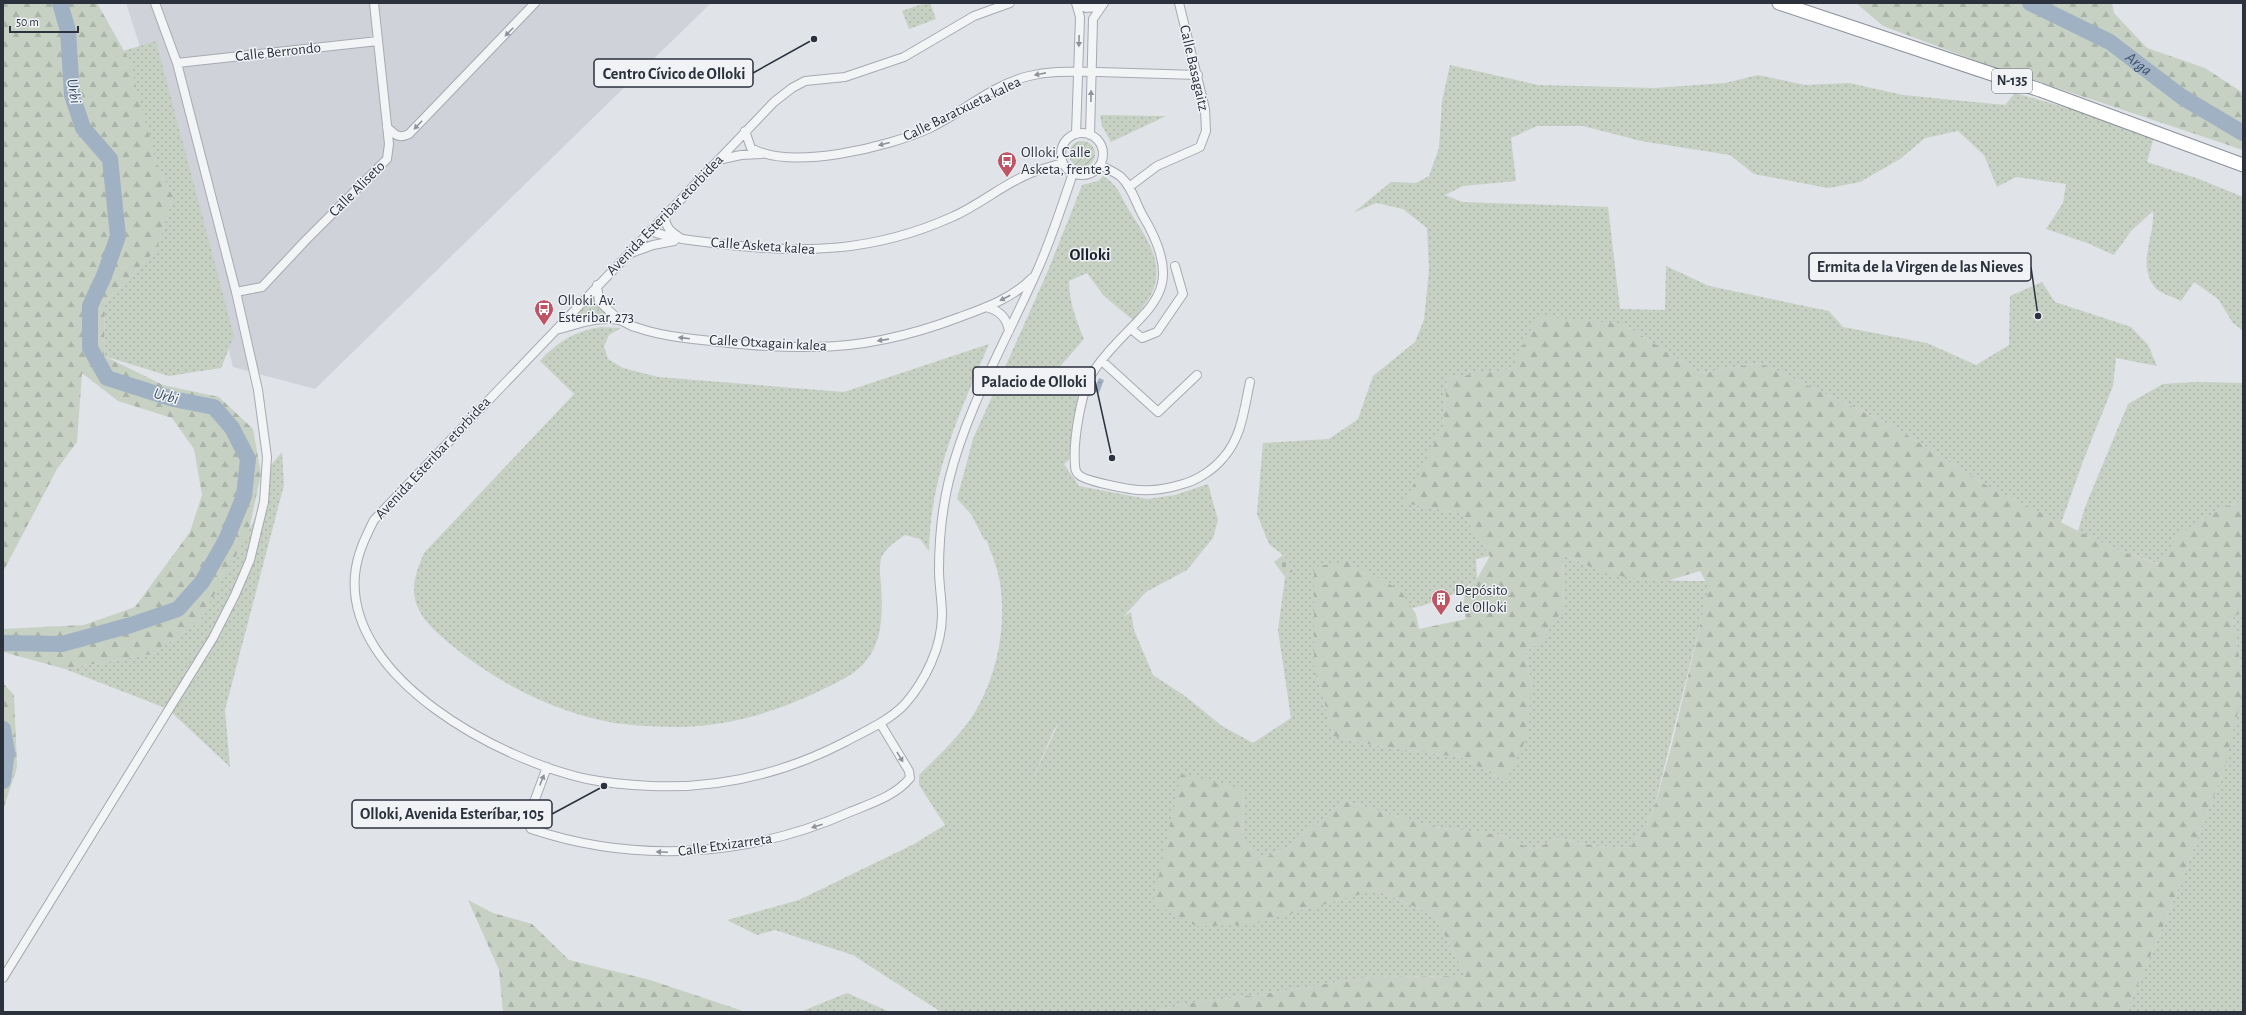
<svg xmlns="http://www.w3.org/2000/svg" width="2246" height="1015" font-family="'Alegreya Sans',sans-serif">
<style>
.built{fill:#cfd2d9}
.grass{fill:url(#grass-dots);fill-rule:evenodd}
.forest{fill:url(#forest-firs)}
.cemetery{fill:url(#cemetery-stones)}
.garden{fill:url(#garden-furrows)}
.water{fill:url(#water-ripples)}
.lines{fill:none;stroke-linecap:round;stroke-linejoin:round}
.river{stroke:#a0b1c3;stroke-width:16}
.minor-casing{stroke:#a6aab1;stroke-width:10}
.trunk-casing{stroke:#8a919c;stroke-width:15}
.minor{stroke:#f3f4f6;stroke-width:8}
.trunk{stroke:#fff;stroke-width:13}
.oneway{fill:#8f929a}
.labels{text-anchor:middle;dominant-baseline:central;stroke-width:3;stroke-linejoin:round;paint-order:stroke}
.shield{fill:#f0f2f5;stroke:#666b74;stroke-width:1}
.shield-label{font-size:14px;font-weight:bold;fill:#2b313d}
.street-label{font-size:15px;fill:#2b313d;stroke:#f0f2f5}
.poi-label{font-size:15px;fill:#2b313d;stroke:#f0f2f5;text-anchor:start}
.water-label{font-size:16px;font-style:italic;fill:#3a506c;stroke:#f0f2f5}
.quarter-label{font-size:17px;font-weight:bold;fill:#1d232e;stroke:#f0f2f5}
.leader{fill:none;stroke:#2b313d;stroke-width:1.5}
.callout-dot{fill:#2b313d;stroke:#f0f2f5;stroke-width:1.5}
.callout{fill:#f0f2f5;stroke:#2b313d;stroke-width:1.5}
.callout-label{font-size:16px;text-anchor:middle;font-weight:bold;fill:#2b313d}
</style>
<defs>
<pattern id="grass-dots" width="8" height="8" patternUnits="userSpaceOnUse"><rect width="8" height="8" fill="#c6d0c3"/><path d="M2 2h.1M6 6h.1" fill="none" stroke="#aab3a8" stroke-width="1.8" stroke-linecap="round"/></pattern>
<pattern id="forest-firs" width="22" height="20" patternUnits="userSpaceOnUse"><rect width="22" height="20" fill="#c6d0c3"/><path d="M5 1l3.5 6h-7zM16 11l3.5 6h-7z" fill="#aab3a8"/></pattern>
<pattern id="cemetery-stones" width="16" height="16" patternUnits="userSpaceOnUse"><rect width="16" height="16" fill="#c6d0c3"/><path d="M2 7V4a2 2 0 0 1 4 0v3zM10 15v-3a2 2 0 0 1 4 0v3z" fill="#aab3a8"/></pattern>
<pattern id="garden-furrows" width="10" height="10" patternUnits="userSpaceOnUse"><rect width="10" height="10" fill="#c6d0c3"/><path d="M-1 1l2-2M0 10L10 0M9 11l2-2" fill="none" stroke="#aab3a8"/></pattern>
<pattern id="water-ripples" width="26" height="14" patternUnits="userSpaceOnUse"><rect width="26" height="14" fill="#a0b1c3"/><path d="M2 4q2-2 4 0t4 0M15 11q2-2 4 0t4 0" fill="none" stroke="#8391a0"/></pattern>
</defs>
<rect width="100%" height="100%" fill="#e0e3e8"/>
<!-- built -->
<path class="built" d="M126,3H711L315,389L233,367L203,245Z"/>
<!-- grass -->
<path class="grass" d="M925,3H930L936,19L909,29L902,11Z
M156,41L234,336L221,368L169,376L104,356L105,302L157,249L173,197L157,165L123,51Z
M1450,65L1538,85L1655,88L1725,83L1758,75L1805,85L1849,83L1903,95L2005,105L2015,93L2155,133L2147,162L2199,179L2243,197V331L2233,323L2218,299L2194,282L2181,301C2174,297 2158,293 2154,286C2137,262 2155,237 2153,211L2131,231L2114,255L2087,243L2046,229L2063,203L2066,184L2016,177L1997,187L1984,155L1958,131L1925,138L1900,159L1860,182L1828,188L1754,174L1730,155L1641,141L1583,126H1537L1511,138L1516,181L1463,186L1445,195L1462,202L1608,207L1620,309L1665,310L1666,266L1709,286L1829,311L1843,327L1927,343L1976,365L2009,345L2010,296L2042,282L2055,302L2131,327L2148,345L2157,366L2116,358L2113,386L2085,456L2061,523L1989,487L1893,426L1760,363L1701,373L1623,324L1512,369L1447,378L1443,427L1405,503L1463,514L1490,556L1476,559L1477,579C1443,610 1360,618 1314,626V671L1321,688L1333,736L1372,745L1463,758L1506,782L1531,684L1526,653L1544,637L1564,608L1562,554C1617,581 1651,581 1711,581L1653,812L1630,848L1596,846L1558,838L1533,850L1502,835L1434,827L1345,801L1286,848L1260,860L1242,840L1244,789L1153,903L1340,899L1376,890L1434,915L1466,976L1369,977L1264,994L1187,1003L1151,1012H989L988,965L989,1012H941L853,955L775,930L757,935L727,920L799,900L914,844L945,825L919,785V775C940,754 967,730 980,703C999,666 1006,624 1000,583C998,568 991,553 986,539L985,541L971,514L957,499L973,439L1047,273L1079,193L1082,185L1098,181L1103,176C1120,187 1119,194 1129,210C1145,236 1167,263 1151,295C1146,303 1139,312 1133,320L1104,296L1087,273L1069,281C1069,302 1076,320 1084,339L1044,385L1059,396L1066,388L1079,387L1069,460L1064,464L1079,486L1147,499L1175,495L1208,484L1218,520L1213,538L1187,570L1146,592L1123,617L1131,612L1134,630L1153,675L1185,696L1222,726L1253,743L1291,718L1278,630L1285,577L1294,570L1283,555L1269,544L1257,514L1263,443L1329,439L1358,419L1373,376L1415,342L1424,320L1429,269L1427,228L1403,209L1376,203L1353,213L1391,182L1416,183L1429,176L1439,148L1442,101ZM1059,722L1030,785L1054,730Z
M1100,115L1166,116L1111,142L1102,126Z
M593,295L598,306L605,312V316L569,321Z
M601,327L621,328L609,335L604,346L608,359L623,368L658,377L844,392L989,344C960,411 930,477 929,551L920,539L905,535C896,541 888,546 882,556C879,563 880,576 881,584C883,622 883,657 845,678C793,706 741,725 682,727C660,727 637,726 615,723C554,712 497,683 450,644C439,634 425,623 419,610C409,591 416,571 424,553L574,394L540,361C557,342 575,331 601,327Z
M2195,382L2243,383V500L2223,508L2181,533L2159,564L2113,548L2078,531L2085,507L2128,404L2163,384Z
M282,452L284,485L225,710L230,767L168,709L65,669L152,654L199,622L264,502L266,471Z
M2243,609V676L2232,619Z
M2243,678V1012H2126L2166,920L2223,773Z
M847,993L890,1012H800Z"/>
<!-- forest -->
<path class="forest" d="M3,3H97L129,60L157,165L173,197L157,249L105,302L104,356L163,385L219,397L253,429L261,474L248,534L199,622L152,654L65,669L3,652V629L84,625L135,607L190,532L202,495L194,449L172,418L118,401L82,373L77,442L57,469L3,572Z
M1856,3H2112L2114,13L2147,48L2205,68L2243,93V150L1977,61L1883,26Z
M1537,316L1623,324L1701,373L1760,363L1893,426L1989,487L2113,548L2158,564L2180,533L2223,508L2243,500V609L2232,619L2243,676V691L2223,773L2166,920L2126,1012H1151L1187,1003L1264,994L1369,977L1466,976L1434,915L1376,890L1249,925L1196,926L1153,903L1181,774L1244,789L1242,840L1260,860L1286,848L1345,801L1434,827L1502,835L1533,850L1558,838L1596,846L1630,848L1653,812L1671,748L1709,587L1700,571L1667,581L1630,578L1602,572L1562,554L1564,608L1544,637L1526,653L1531,684L1529,732L1506,782L1463,758L1372,745L1333,736L1321,688L1314,671V567L1347,561L1400,590L1416,614L1419,629L1466,619L1463,605L1466,589L1477,579L1490,556L1463,514L1404,503L1443,427L1447,378L1512,369Z
M3,683L14,695L17,767L3,810Z
M468,900L493,913L532,924L569,960L650,980L746,1012H503L499,970Z"/>
<!-- cemetery -->
<path class="cemetery" d="M1283,555L1294,570L1285,577L1274,562Z"/>
<!-- garden -->
<path class="garden" d="M1069 154a13 13 0 1 1 26 0a13 13 0 1 1-26 0Z"/>
<!-- water -->
<path class="water" d="M1099,378L1104,380L1099,393L1094,391Z"/>
<g class="lines">
<!-- river -->
<g class="river">
<path id="s1" d="M2030,3L2110,42L2182,97L2243,133"/>
<path d="M3,643L62,644L131,625L178,609L202,582L226,540L244,496L248,459L232,428L214,407L173,399L107,378L90,348V306L104,276L118,236L110,159L83,128L72,95L68,31L60,3"/>
<path d="M3,729L7,752L3,781"/>
</g>
<defs>
<path id="minor" d="M1010,3L974,16L904,57L845,77L805,81L792,88L774,102L374,520C365,538 357,554 355,575C346,679 500,760 587,779C607,783 630,785 651,786C719,789 785,773 845,742C865,731 889,721 905,704C925,681 942,647 942,615C942,600 939,585 939,570C939,540 942,509 949,480C967,407 1007,339 1037,271C1051,240 1062,206 1073,173
M1076,3L1080,17L1076,134
M1076,3L1086,8L1101,6
M177,63L378,41
M387,127C395,135 399,139 409,134L535,3
M745,131L751,148C791,171 889,147 930,128C963,112 992,85 1029,76C1053,70 1074,72 1098,72C1131,73 1165,74 1198,75
M1061 154a21 21 0 1 1 42 0a21 21 0 1 1-42 0Z
M1090,135L1093,19L1104,3
M718,160L741,155L761,154
M1100,165C1107,169 1115,172 1121,177C1132,187 1136,204 1143,216C1194,301 1137,309 1095,369C1081,388 1073,441 1075,465C1075,468 1076,472 1078,474C1083,481 1131,490 1141,490C1155,491 1170,488 1183,484C1198,480 1214,469 1223,458C1242,437 1244,409 1250,382
M1129,187L1157,166L1200,147L1206,131L1205,109L1179,3
M665,215C665,228 671,232 682,239
M650,231C673,239 697,241 721,244C804,254 874,252 952,217C980,205 1003,184 1031,173C1041,169 1052,166 1063,163
M631,253L653,245L674,241
M597,285L599,301L619,320
M236,292L262,287L306,240L387,159L389,144L374,3
M986,307C999,310 1007,318 1009,331
M1131,329L1142,338L1157,332L1183,294L1175,266
M556,330C575,325 598,316 619,320C624,321 630,326 635,327C652,333 668,336 685,338C727,343 770,348 812,347C863,347 913,335 960,317C985,308 1013,298 1032,278
M1102,361L1158,412L1197,375
M547,767L527,821L531,829C636,864 749,857 850,812C872,803 895,796 910,778L909,771L880,723
M3,978L213,638L235,595L250,560L264,502L267,457L258,390L236,292L177,63L155,3"/>
<path id="trunk" d="M1779,3L2040,90L2243,165"/>
</defs>
<!-- minor casing -->
<use href="#minor" class="minor-casing"/>
<!-- trunk casing -->
<use href="#trunk" class="trunk-casing"/>
<!-- minor -->
<use href="#minor" class="minor"/>
<!-- trunk -->
<use href="#trunk" class="trunk"/>
</g>
<!-- one-way arrows -->
<defs><path id="oneway-solid" d="M-6-.8H1V-3.2L6.5 0L1 3.2V.8H-6Z"/></defs>
<g class="oneway">
<use href="#oneway-solid" transform="translate(509 32) rotate(134)"/>
<use href="#oneway-solid" transform="translate(1079 41) rotate(91)"/>
<use href="#oneway-solid" transform="translate(1040 74) rotate(169)"/>
<use href="#oneway-solid" transform="translate(1091 96) rotate(-89)"/>
<use href="#oneway-solid" transform="translate(418 125) rotate(134)"/>
<use href="#oneway-solid" transform="translate(884 144) rotate(166)"/>
<use href="#oneway-solid" transform="translate(1005 298) rotate(152)"/>
<use href="#oneway-solid" transform="translate(684 338) rotate(-173)"/>
<use href="#oneway-solid" transform="translate(883 340) rotate(172)"/>
<use href="#oneway-solid" transform="translate(900 757) rotate(59)"/>
<use href="#oneway-solid" transform="translate(542 780) rotate(-68)"/>
<use href="#oneway-solid" transform="translate(817 826) rotate(162)"/>
<use href="#oneway-solid" transform="translate(662 852) rotate(-177)"/>
</g>
<!-- icons -->
<defs>
<symbol id="bus-pin" viewBox="-11 -11 22 30"><path d="M0 17L-7.5 6A9.5 9.5 0 1 1 7.5 6Z" fill="#be5464" stroke="#f0f2f5"/><path d="M-5-6H5V4H4V6H2V4H-2V6H-4V4H-5ZM-3.5-4V0h7V-4ZM-3.5 1.2v1.5H-2V1.2ZM2 1.2v1.5H3.5V1.2Z" fill="#fff"/></symbol>
<symbol id="building-pin" viewBox="-11 -11 22 30"><path d="M0 17L-7.5 6A9.5 9.5 0 1 1 7.5 6Z" fill="#be5464" stroke="#f0f2f5"/><path d="M-4-6H4V6H1V3H-1V6H-4ZM-2.5-4.3h1.7v1.8h-1.7ZM.8-4.3h1.7v1.8H.8ZM-2.5-1h1.7V.8h-1.7ZM.8-1h1.7V.8H.8Z" fill="#fff"/></symbol>
</defs>
<g fill-rule="evenodd">
<use href="#bus-pin" x="996" y="150" width="22" height="30"/>
<use href="#bus-pin" x="533" y="298" width="22" height="30"/>
<use href="#building-pin" x="1430" y="588" width="22" height="30"/>
</g>
<g class="labels">
<!-- shield labels -->
<rect class="shield" x="1992" y="69" width="40" height="24" rx="3"/>
<g class="shield-label">
<text x="2012" y="81">N-135</text>
</g>
<!-- street labels -->
<g class="street-label">
<text transform="translate(278 52) rotate(-6)">Calle Berrondo</text>
<text transform="translate(1194 68) rotate(77)">Calle Basagaitz</text>
<text transform="translate(962 109) rotate(-26)">Calle Baratxueta kalea</text>
<text transform="translate(357 189) rotate(-45)">Calle Aliseto</text>
<text transform="translate(665 215) rotate(-46)">Avenida Esteribar etorbidea</text>
<text transform="translate(763 246) rotate(4)">Calle Asketa kalea</text>
<text transform="translate(768 343) rotate(3)">Calle Otxagain kalea</text>
<text transform="translate(433 458) rotate(-47)">Avenida Esteribar etorbidea</text>
<text transform="translate(725 845) rotate(-8)">Calle Etxizarreta</text>
</g>
<!-- poi labels -->
<g class="poi-label">
<text x="1021" y="152">Olloki, Calle<tspan x="1021" dy="17">Asketa, frente 3</tspan></text>
<text x="558" y="300">Olloki. Av.<tspan x="558" dy="17">Esteribar, 273</tspan></text>
<text x="1455" y="590">Depósito<tspan x="1455" dy="17">de Olloki</tspan></text>
</g>
<!-- water labels -->
<g class="water-label">
<text stroke="none"><textPath href="#s1" startOffset="125">Arga</textPath></text>
<text transform="translate(74 91) rotate(81)">Urbi</text>
<text transform="translate(166 396) rotate(15)">Urbi</text>
</g>
<!-- quarter labels -->
<g class="quarter-label">
<text x="1090" y="254">Olloki</text>
</g>
</g>
<!-- callouts -->
<path class="leader" d="M814 39L753 73M2038 316L2031 267M1112 458L1095 381M604 786L552 814"/>
<g class="callout-dot">
<circle cx="814" cy="39" r="4"/>
<circle cx="2038" cy="316" r="4"/>
<circle cx="1112" cy="458" r="4"/>
<circle cx="604" cy="786" r="4"/>
</g>
<g class="callout">
<rect x="594" y="59" width="159" height="28" rx="4"/>
<rect x="1809" y="253" width="222" height="28" rx="4"/>
<rect x="973" y="367" width="122" height="28" rx="4"/>
<rect x="352" y="800" width="200" height="28" rx="4"/>
</g>
<g class="callout-label">
<text x="674" y="79">Centro Cívico de Olloki</text>
<text x="1920" y="272">Ermita de la Virgen de las Nieves</text>
<text x="1034" y="387">Palacio de Olloki</text>
<text x="452" y="819">Olloki, Avenida Esteríbar, 105</text>
</g>
<!-- border -->
<rect width="2246" height="1015" fill="none" stroke="#2b313d" stroke-width="8"/>
<!-- scale -->
<path d="M10 26v6h68v-6" fill="none" stroke="#2b313d" stroke-width="2"/>
<text x="16" y="26" font-size="12" fill="#2b313d" stroke="#f0f2f5" stroke-width="3" paint-order="stroke">50 m</text>
</svg>
